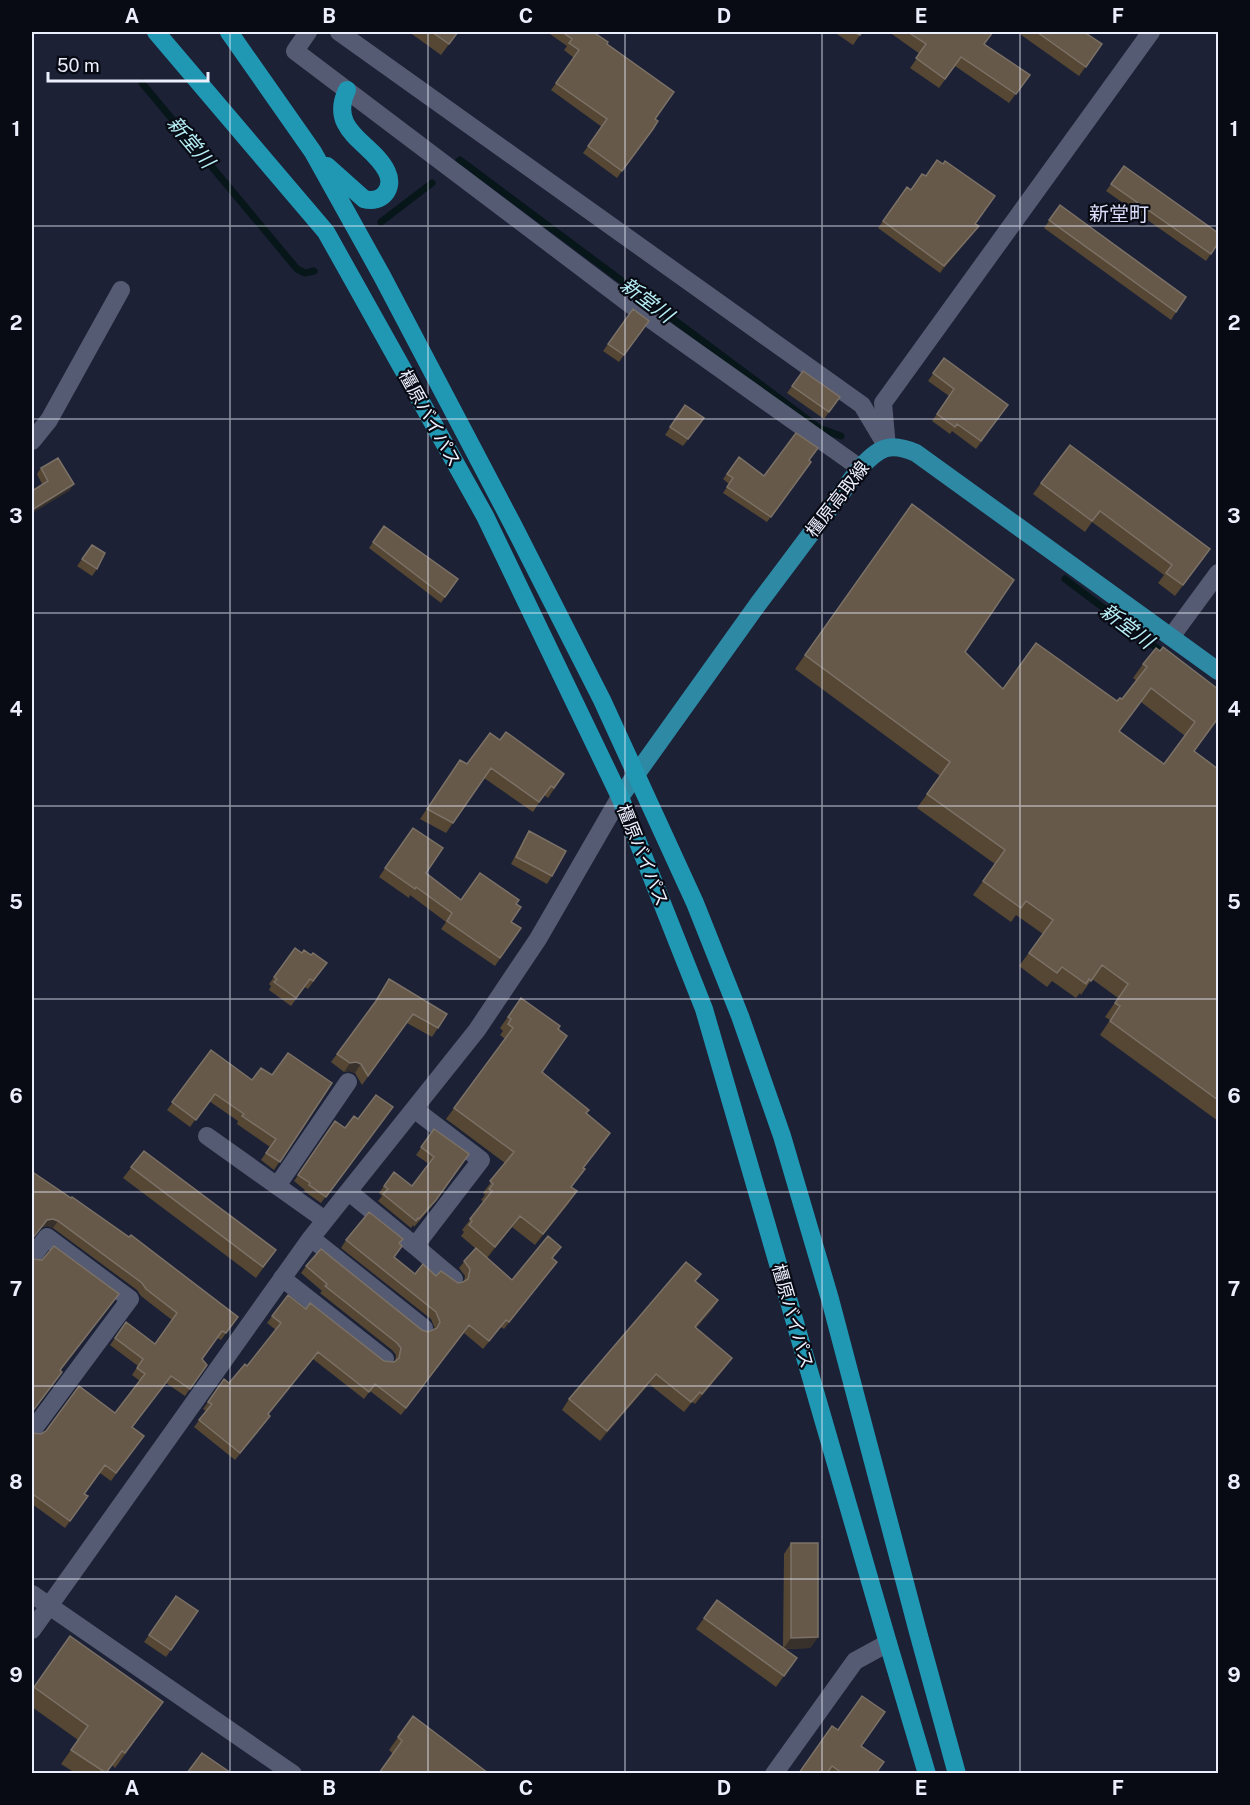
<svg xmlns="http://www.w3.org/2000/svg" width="1250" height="1805" font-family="'Public Sans','Noto Sans JP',sans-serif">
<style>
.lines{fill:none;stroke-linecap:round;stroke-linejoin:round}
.stream{stroke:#061619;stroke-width:7}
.minor{stroke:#555b73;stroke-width:18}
.tertiary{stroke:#555b73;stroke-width:18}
.primary{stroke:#2d89a4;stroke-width:18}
.trunk{stroke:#2098b4;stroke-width:18}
.wall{fill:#554734;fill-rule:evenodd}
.shaded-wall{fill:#38302b}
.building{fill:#66594a;stroke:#7b7166;stroke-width:1.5;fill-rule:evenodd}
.grid{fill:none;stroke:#ecf0fe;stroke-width:1.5;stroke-opacity:0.55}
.labels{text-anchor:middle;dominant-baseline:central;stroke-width:4.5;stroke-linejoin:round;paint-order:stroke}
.street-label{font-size:18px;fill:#ecf0fe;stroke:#090b14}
.water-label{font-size:20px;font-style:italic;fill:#b6eef6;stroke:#090b14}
.neighbourhood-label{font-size:20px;fill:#dedffd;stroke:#090b14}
.neatline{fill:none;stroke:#ecf0fe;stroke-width:2}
.grid-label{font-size:20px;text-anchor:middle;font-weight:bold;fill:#ecf0fe}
</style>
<rect width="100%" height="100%" fill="#1c2135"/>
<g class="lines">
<!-- stream -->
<path class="stream" d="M142,83L297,269L305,273L314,271
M456,164L460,160L819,428L841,436
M381,222L432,183
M1065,579L1166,655"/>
<!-- minor -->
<path class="minor" d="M308,32L295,51L643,314L860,468
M32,441L49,420L121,290
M887,447L883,403L1151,32
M1171,637L1218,573
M207,1136L325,1220
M277,1186L348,1082
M349,1192L415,1246L481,1160L414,1109
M311,1238L424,1328
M415,1246L454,1279
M32,1257L47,1237L130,1299L32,1431
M282,1278L385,1359
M32,1594L293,1774
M32,1630L311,1238L477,1030L538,939L620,797
M774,1774L855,1661L888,1643"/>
<!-- tertiary -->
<path class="tertiary" d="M339,32L862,405L887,447"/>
<!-- primary -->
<path class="primary" d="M620,797L758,604L860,468C879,448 889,441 916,453L1218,671"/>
<!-- trunk -->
<path class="trunk" d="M156,32L326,232L485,516L620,797L704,1009L888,1643L927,1774
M229,32L313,152L382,276L513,525L602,700L695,903L740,1016L782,1136L830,1299L918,1632L957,1774
M327,166L364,199C381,204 395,189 387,172C374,143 327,132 347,90"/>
</g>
<!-- wall -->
<path class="wall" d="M409,32H458L441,55Z
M547,32H593L607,44L656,119L658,121L617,178L583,153L602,127L551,90L574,58L564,50L567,46Z
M834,32H862L853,45Z
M889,32H993L984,44L1030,75L1009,103L955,66L939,88L910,68L920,54Z
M1017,32H1084L1102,44L1079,76Z
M1124,166L1218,243L1206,261L1106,191Z
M907,187L976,224L974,232L940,273L878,228Z
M1060,205L1186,297L1171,320L1044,228Z
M633,309L649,321L619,362L603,351Z
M944,358L1008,405L976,449L952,431L950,434L932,421L949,396L928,381Z
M803,371L840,397L824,419L787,393Z
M685,405L704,418L683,446L665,435Z
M739,457L764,476L809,460L811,463L767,522L723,493L729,484L723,479Z
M41,468L70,490L32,513V491L42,484L37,474Z
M1041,483L1210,549L1175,596L1158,583L1164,575L1092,522L1085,532L1033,494Z
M912,504L965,652L1003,689L1117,701L1122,699L1137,681L1133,678L1143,664L1218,689L1194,751L1218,769V1121L1100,1035L1110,1020L1105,1017L1118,998L1092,979L1081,995L1080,993L1076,998L1052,981L1047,987L1019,966L1043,934L1016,915L1011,922L973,895L995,864L917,808L940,776L795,669ZM1141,702L1185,736L1164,764L1119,732Z
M384,526L458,579L441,603L369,548Z
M92,545L97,569L92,576L77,566Z
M500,740L564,774L548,798L544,795L533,812L484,778L446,833L420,819L460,760L467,764Z
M413,828L426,873L461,900L516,904L511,922L521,928L495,966L441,929L446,922L410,895L409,898L379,877Z
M529,831L552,876L547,884L511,864L524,839Z
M295,948L302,953L311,955L327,963L308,989L305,987L291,1006L269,990L271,986L269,984Z
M389,979L438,1028L432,1037L407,1023L362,1085L355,1073L349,1071L344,1072L331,1062L371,1008Z
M521,998L558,1029L542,1072L586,1113L602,1144L583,1168L572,1187L569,1203L535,1245L512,1227L487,1258L512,1280L552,1259L557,1262L504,1329L501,1327L483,1349L464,1333L401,1415L370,1391L364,1399L313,1359L268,1414L265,1423L235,1460L194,1427L206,1411L203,1409L224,1379L229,1383L247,1366L276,1330L267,1323L288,1295L306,1309L384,1361L394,1362H395L396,1355L392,1350L320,1293L322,1291L301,1273L306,1266L422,1330L428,1332L435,1329L431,1319L341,1248L346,1240L399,1243L394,1257L415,1274L436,1276L458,1283L464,1282L465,1276L459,1268L475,1248L461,1236L464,1232L462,1230L484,1202L481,1200L485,1195L483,1193L505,1163L446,1119L505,1039L500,1035L503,1031L500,1028Z
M211,1050L252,1080L272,1075L332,1083L274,1170L261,1160L270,1147L237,1124L238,1121L209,1101L190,1127L167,1110Z
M393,1107L321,1203L304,1191L305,1190L294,1181L335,1121L345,1128L358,1119Z
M434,1129L469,1154L431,1207L414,1227L413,1225L411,1228L378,1201L382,1196L379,1193L394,1172L412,1186L429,1164L416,1155Z
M144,1151L276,1250L256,1278L123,1178Z
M32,1174L238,1317L221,1340L217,1338L202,1359L207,1365L185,1396L166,1383L132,1428L144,1436L111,1481L100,1473L85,1494L88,1496L65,1528L32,1504V1433L41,1434L115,1413L140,1381L132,1375L138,1366L110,1345L126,1322L155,1344L172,1320L141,1296L137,1290L53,1228L48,1226L42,1227Z
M701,1274L695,1281L718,1300L711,1311L696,1328L725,1368L695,1404L692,1402L684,1412L649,1384L600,1441L562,1410L569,1399Z
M791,1543L818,1637L810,1648L784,1649L797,1658L776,1687L696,1629L717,1600L783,1648L784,1554Z
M176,1596L198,1611L166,1657L144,1642Z
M70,1636L163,1702L115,1768L112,1765L106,1773H75L61,1764L78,1740L32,1707V1691Z
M413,1716L488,1773L393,1754L389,1750Z
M861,1746L876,1773H799Z"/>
<!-- shaded-wall -->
<path class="shaded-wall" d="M979,226L974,232L940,273L944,266Z
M74,484L70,490L32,513V510Z
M1218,718V720L1184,765L1194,751Z
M356,1062L361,1064L355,1073L349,1071L344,1072L350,1063Z
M577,1191L569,1203L535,1245L543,1234Z
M520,1216L512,1227L487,1258L495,1247Z
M53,1219L58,1221L53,1228L48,1226L42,1227L32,1240L47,1220Z
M557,1262L552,1269L504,1329L509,1322Z
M718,1300L711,1311L688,1338L695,1327Z
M318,1352L313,1359L263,1421L268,1414Z
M732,1358L725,1368L695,1404L702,1394Z
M656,1374L649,1384L600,1441L607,1431Z
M818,1637L810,1648L783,1649L791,1638Z"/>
<!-- building -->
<path class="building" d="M432,32H458L449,44Z
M562,32H593L608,42L607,44L674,92L655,119L658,121L653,129L622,171L588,146L607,119L556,83L579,50L569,43L572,39Z
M854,32H862L860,35Z
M908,32H993L984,44L1030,75L1016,94L961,57L945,79L916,58L926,44Z
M1037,32H1084L1102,44L1086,67Z
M937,160L943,164L945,161L995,196L975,224L979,226L944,266L883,221L907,187L911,190L922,174L926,176Z
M1124,166L1218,233V243L1211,254L1111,184Z
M1060,205L1186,297L1176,312L1049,220Z
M633,309L649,321L624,355L608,344Z
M944,358L1008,405L981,441L957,424L955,427L937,414L954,389L933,373Z
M803,371L840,397L829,412L792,386Z
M685,405L704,418L688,439L670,427Z
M796,433L818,448L809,460L811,462L771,517L727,487L733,478L727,474L739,457L764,476Z
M1070,445L1210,549L1183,585L1166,573L1172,565L1100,511L1092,521L1041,483Z
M58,458L74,484L32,510V491L48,481L41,468Z
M912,504L1014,580L965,652L1003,689L1036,643L1117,701L1120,698L1122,699L1147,667L1143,664L1156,648L1160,651L1163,647L1218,689V718L1194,751L1218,769V1100L1110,1021L1120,1006L1115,1003L1128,984L1102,965L1091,981L1089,979L1086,984L1062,967L1057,973L1029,953L1053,920L1026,901L1021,908L983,881L1005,850L927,794L950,762L805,655ZM1151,688L1195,722L1164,764L1119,731Z
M384,526L458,579L445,597L373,542Z
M92,545L105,553L97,569L82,559Z
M506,732L564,774L554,788L551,786L539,802L491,768L453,823L427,809L460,760L467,764L490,733L500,740Z
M413,828L443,848L426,873L461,900L480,873L519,900L516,904L521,907L511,922L521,928L500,958L447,921L452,913L416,887L415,889L385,868Z
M529,831L566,851L552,876L516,857Z
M295,948L302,953L304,950L311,955L313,953L327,963L313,981L310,979L296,998L274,982L277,979L274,977Z
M389,979L447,1014L438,1028L413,1014L368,1076L361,1064L356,1062L350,1063L337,1054L376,1001Z
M521,998L560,1026L558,1029L567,1036L542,1072L589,1110L586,1113L610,1133L583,1168L585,1169L571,1187L577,1191L543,1234L520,1216L495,1247L469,1225L472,1221L470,1219L492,1191L489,1189L493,1184L490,1181L514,1152L454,1108L513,1028L508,1024L511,1019L508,1017Z
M211,1050L252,1080L261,1068L272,1075L288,1053L332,1083L280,1162L266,1153L276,1139L242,1116L244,1114L215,1094L196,1120L172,1102Z
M376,1095L393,1107L326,1197L309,1185L310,1183L298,1175L335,1121L345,1128L354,1116L358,1119Z
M434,1129L469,1154L436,1200L419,1219L418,1218L416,1221L383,1194L388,1189L384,1186L394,1172L412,1186L434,1157L421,1147Z
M144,1151L276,1250L263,1267L131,1167Z
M34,1173L71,1198L72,1197L129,1237L131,1235L238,1317L226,1333L222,1331L202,1359L207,1365L190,1389L171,1376L132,1427L144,1436L116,1473L105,1465L84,1494L88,1496L70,1521L34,1495L32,1498V1433L41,1434L46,1431L79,1386L115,1413L145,1374L137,1368L143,1359L115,1338L126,1322L155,1344L177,1313L146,1289L142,1283L58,1221L53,1219L47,1220L32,1239V1174L33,1175Z
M369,1212L403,1239L399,1243L402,1246L394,1257L415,1274L423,1264L436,1276L441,1271L458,1283L463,1282L468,1279L470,1269L464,1261L476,1248L512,1280L548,1236L561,1247L552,1258L557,1262L509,1322L506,1320L489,1341L469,1325L406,1408L375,1384L369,1392L318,1352L268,1414L270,1416L240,1453L199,1420L212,1404L208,1402L224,1379L229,1383L245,1364L247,1366L281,1323L272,1316L288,1295L306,1309L310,1303L384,1361L394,1362L399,1358L401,1348L397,1343L325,1286L327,1284L306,1266L321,1249L422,1330L428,1332L437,1328L440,1322L436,1312L346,1240Z
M54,1246L119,1294L60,1370L62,1372L32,1412V1259L42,1260Z
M686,1262L701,1274L695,1281L718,1300L695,1327L732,1358L702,1394L700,1392L691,1402L656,1374L607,1431L569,1399Z
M791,1543H818V1637L791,1638Z
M176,1596L198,1611L171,1650L149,1635Z
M717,1600L797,1658L784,1676L704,1618Z
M70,1636L163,1702L125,1753L122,1751L106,1773L71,1750L88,1726L34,1687Z
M862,1696L885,1712L861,1746L884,1762L876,1773H842L832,1766L827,1773H799L832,1726L838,1730Z
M413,1716L488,1773H379L402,1741L398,1737Z
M202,1753L231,1773H187Z"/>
<!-- grid -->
<path class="grid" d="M230,32V1774M428,32V1774M625,32V1774M822,32V1774M1020,32V1774M32,226H1218M32,419H1218M32,613H1218M32,806H1218M32,999H1218M32,1192H1218M32,1386H1218M32,1579H1218"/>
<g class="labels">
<!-- street labels -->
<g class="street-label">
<text transform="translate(430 418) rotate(61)">橿原バイパス</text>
<text transform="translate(837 499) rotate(-52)">橿原高取線</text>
<text transform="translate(643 855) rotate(68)">橿原バイパス</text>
<text transform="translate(793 1316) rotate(74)">橿原バイパス</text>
</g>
<!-- water labels -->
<g class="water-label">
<text transform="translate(191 142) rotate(50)">新堂川</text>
<text transform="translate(647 300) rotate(37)">新堂川</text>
<text transform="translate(1127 626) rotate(37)">新堂川</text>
</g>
<!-- neighbourhood labels -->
<g class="neighbourhood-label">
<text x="1119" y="214">新堂町</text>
</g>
</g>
<!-- border -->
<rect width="1250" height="1805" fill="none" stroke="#090b14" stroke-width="66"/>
<!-- scale -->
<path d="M48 72v9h160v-9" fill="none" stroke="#ecf0fe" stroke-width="3"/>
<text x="57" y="72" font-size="18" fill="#ecf0fe" stroke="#090b14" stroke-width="4.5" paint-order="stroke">50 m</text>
<rect x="33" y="33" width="1184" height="1739" class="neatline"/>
<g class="grid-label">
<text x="132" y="23">A</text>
<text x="329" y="23">B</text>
<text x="526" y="23">C</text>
<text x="724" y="23">D</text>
<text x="921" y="23">E</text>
<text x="1118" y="23">F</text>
<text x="16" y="136">1</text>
<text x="1234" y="136">1</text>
<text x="16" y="330">2</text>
<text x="1234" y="330">2</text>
<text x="16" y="523">3</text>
<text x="1234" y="523">3</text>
<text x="16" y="716">4</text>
<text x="1234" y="716">4</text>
<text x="16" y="909">5</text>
<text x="1234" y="909">5</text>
<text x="16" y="1103">6</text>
<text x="1234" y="1103">6</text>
<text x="16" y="1296">7</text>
<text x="1234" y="1296">7</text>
<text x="16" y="1489">8</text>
<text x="1234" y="1489">8</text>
<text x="16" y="1682">9</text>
<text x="1234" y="1682">9</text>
<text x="132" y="1795">A</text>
<text x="329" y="1795">B</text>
<text x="526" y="1795">C</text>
<text x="724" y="1795">D</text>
<text x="921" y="1795">E</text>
<text x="1118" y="1795">F</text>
</g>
</svg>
